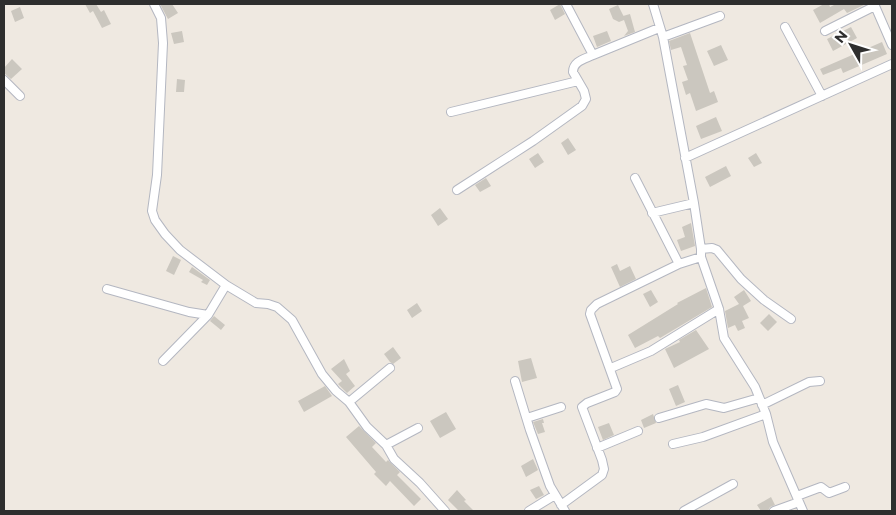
<svg xmlns="http://www.w3.org/2000/svg" width="896" height="515" font-family="Montserrat,sans-serif">
<style>
.building{fill:#cbc7bf}
.lines{fill:none;stroke-linecap:round;stroke-linejoin:round}
.street-casing{stroke:#b4b7c1;stroke-width:10}
.street{stroke:#fff;stroke-width:8}
</style>
<rect width="100%" height="100%" fill="#efe9e1"/>
<!-- building -->
<path class="building" d="M85,4H96L101,12L104,10L111,24L102,28L93,11L90,13Z
M160,4H172L178,13L168,19Z
M560,4L565,14L555,20L550,10Z
M824,4H829L830,7L836,4H866L847,13L844,9L820,23L813,10Z
M618,5L624,17L623,16L630,14L635,32L624,36L628,31L624,20L619,22L613,19L609,9Z
M20,7L24,18L15,22L11,11Z
M851,27L857,38L833,51L827,39Z
M182,31L184,42L174,44L171,33Z
M607,31L611,41L597,47L593,36Z
M690,33L710,93L714,91L718,102L696,111L690,93L686,95L682,82L688,80L683,66L687,65L681,47L671,50L669,41Z
M882,42L887,54L843,73L841,68L823,75L820,69Z
M721,45L728,60L714,66L707,51Z
M12,59L22,69L11,79L4,73V68Z
M177,79L185,80L184,92H176Z
M716,117L722,131L701,139L696,126Z
M568,138L576,150L568,155L561,143Z
M538,153L544,162L535,168L529,159Z
M756,153L762,163L754,167L748,158Z
M726,166L731,176L710,187L705,177Z
M486,178L491,186L480,192L475,185Z
M440,208L448,219L438,226L431,215Z
M691,223L695,246L681,251L677,240L685,237L682,227Z
M173,256L181,260L174,275L166,271Z
M617,264L620,271L630,266L636,279L620,287L611,267Z
M192,267L210,280L207,285L201,282L203,280L189,272Z
M706,288L712,307L660,338L658,336L635,348L628,335L678,304L677,303Z
M651,290L658,302L650,307L643,294Z
M744,290L751,301L743,306L749,318L742,321L745,328L738,331L735,325L728,328L725,311L739,304L734,297Z
M417,303L422,311L412,318L407,310Z
M769,314L777,322L768,331L760,323Z
M214,316L225,325L221,330L210,321Z
M696,330L709,349L674,368L665,349L680,342L679,340Z
M393,347L401,358L393,364L390,362L384,354Z
M531,358L537,378L522,382L518,361Z
M344,359L350,371L346,374L355,386L347,393L338,384L342,381L331,369Z
M678,385L685,402L676,406L669,389Z
M325,386L332,396L304,412L298,401Z
M446,412L456,429L440,438L430,421Z
M653,414L656,423L644,428L641,420Z
M543,419L544,423H542L545,432L538,434L533,422Z
M609,423L614,435L603,440L598,427Z
M359,426L376,443L372,447L386,462L388,460L400,472L397,475L421,499L414,506L390,481L386,486L374,474L376,472L346,437Z
M533,459L538,470L526,477L521,466Z
M539,486L544,495L536,499L530,490Z
M457,490L466,500L464,501L474,511H459L448,500Z
M771,497L775,505L770,507L768,511H761L757,505Z"/>
<g class="lines">
<defs>
<path id="street" d="M154,4L161,18L163,43L157,175L152,211L155,220L165,234L180,250L226,285
M566,4L593,55L659,28
M653,4L663,37L694,203L701,249V257L719,309L724,338L755,387L766,414L773,442L803,511
M785,27L822,96
M825,31L875,6L892,45
M663,37L720,16
M4,80L20,96
M451,112L578,81
M685,158L892,64
M635,178L679,264
M457,190L533,141L582,106L586,99L584,91L573,72C573,61 585,59 593,55
M652,213L694,203
M701,249L712,248L717,250L741,279L764,300L791,319
M107,289L189,312L208,315L226,285L256,303L268,304L277,307L292,320L322,374L336,391L349,402L367,427L386,445L394,459L420,483L445,511
M163,361L208,315
M611,368L651,351L719,309
M515,381L530,430L550,486L565,511
M349,402L390,368
M762,405L809,382L820,381
M527,418L561,407
M659,418L706,404L724,408L759,398
M673,444L703,437L766,414
M386,445L418,428
M597,448L638,431
M797,496L821,487L829,493L845,487
M561,505L602,475L604,469L602,460L582,407L587,403L615,392L617,389L590,314L591,310L597,304L679,264L701,257
M529,511L555,495
M684,511L733,484
M774,511L799,502"/>
</defs>
<!-- street casing -->
<use href="#street" class="street-casing"/>
<!-- street -->
<use href="#street" class="street"/>
</g>
<!-- border -->
<rect width="896" height="515" fill="none" stroke="#2e2e2e" stroke-width="10"/>
<!-- north arrow -->
<g transform="translate(851 45) rotate(309)" stroke="#ffffff" stroke-width="4" paint-order="stroke">
<path d="M0-4L9 19L0 12L-9 19Z" fill="#2e2e2e"/>
<text y="-8" font-size="14" font-weight="bold" text-anchor="middle" fill="#2e2e2e">N</text>
</g>
</svg>
